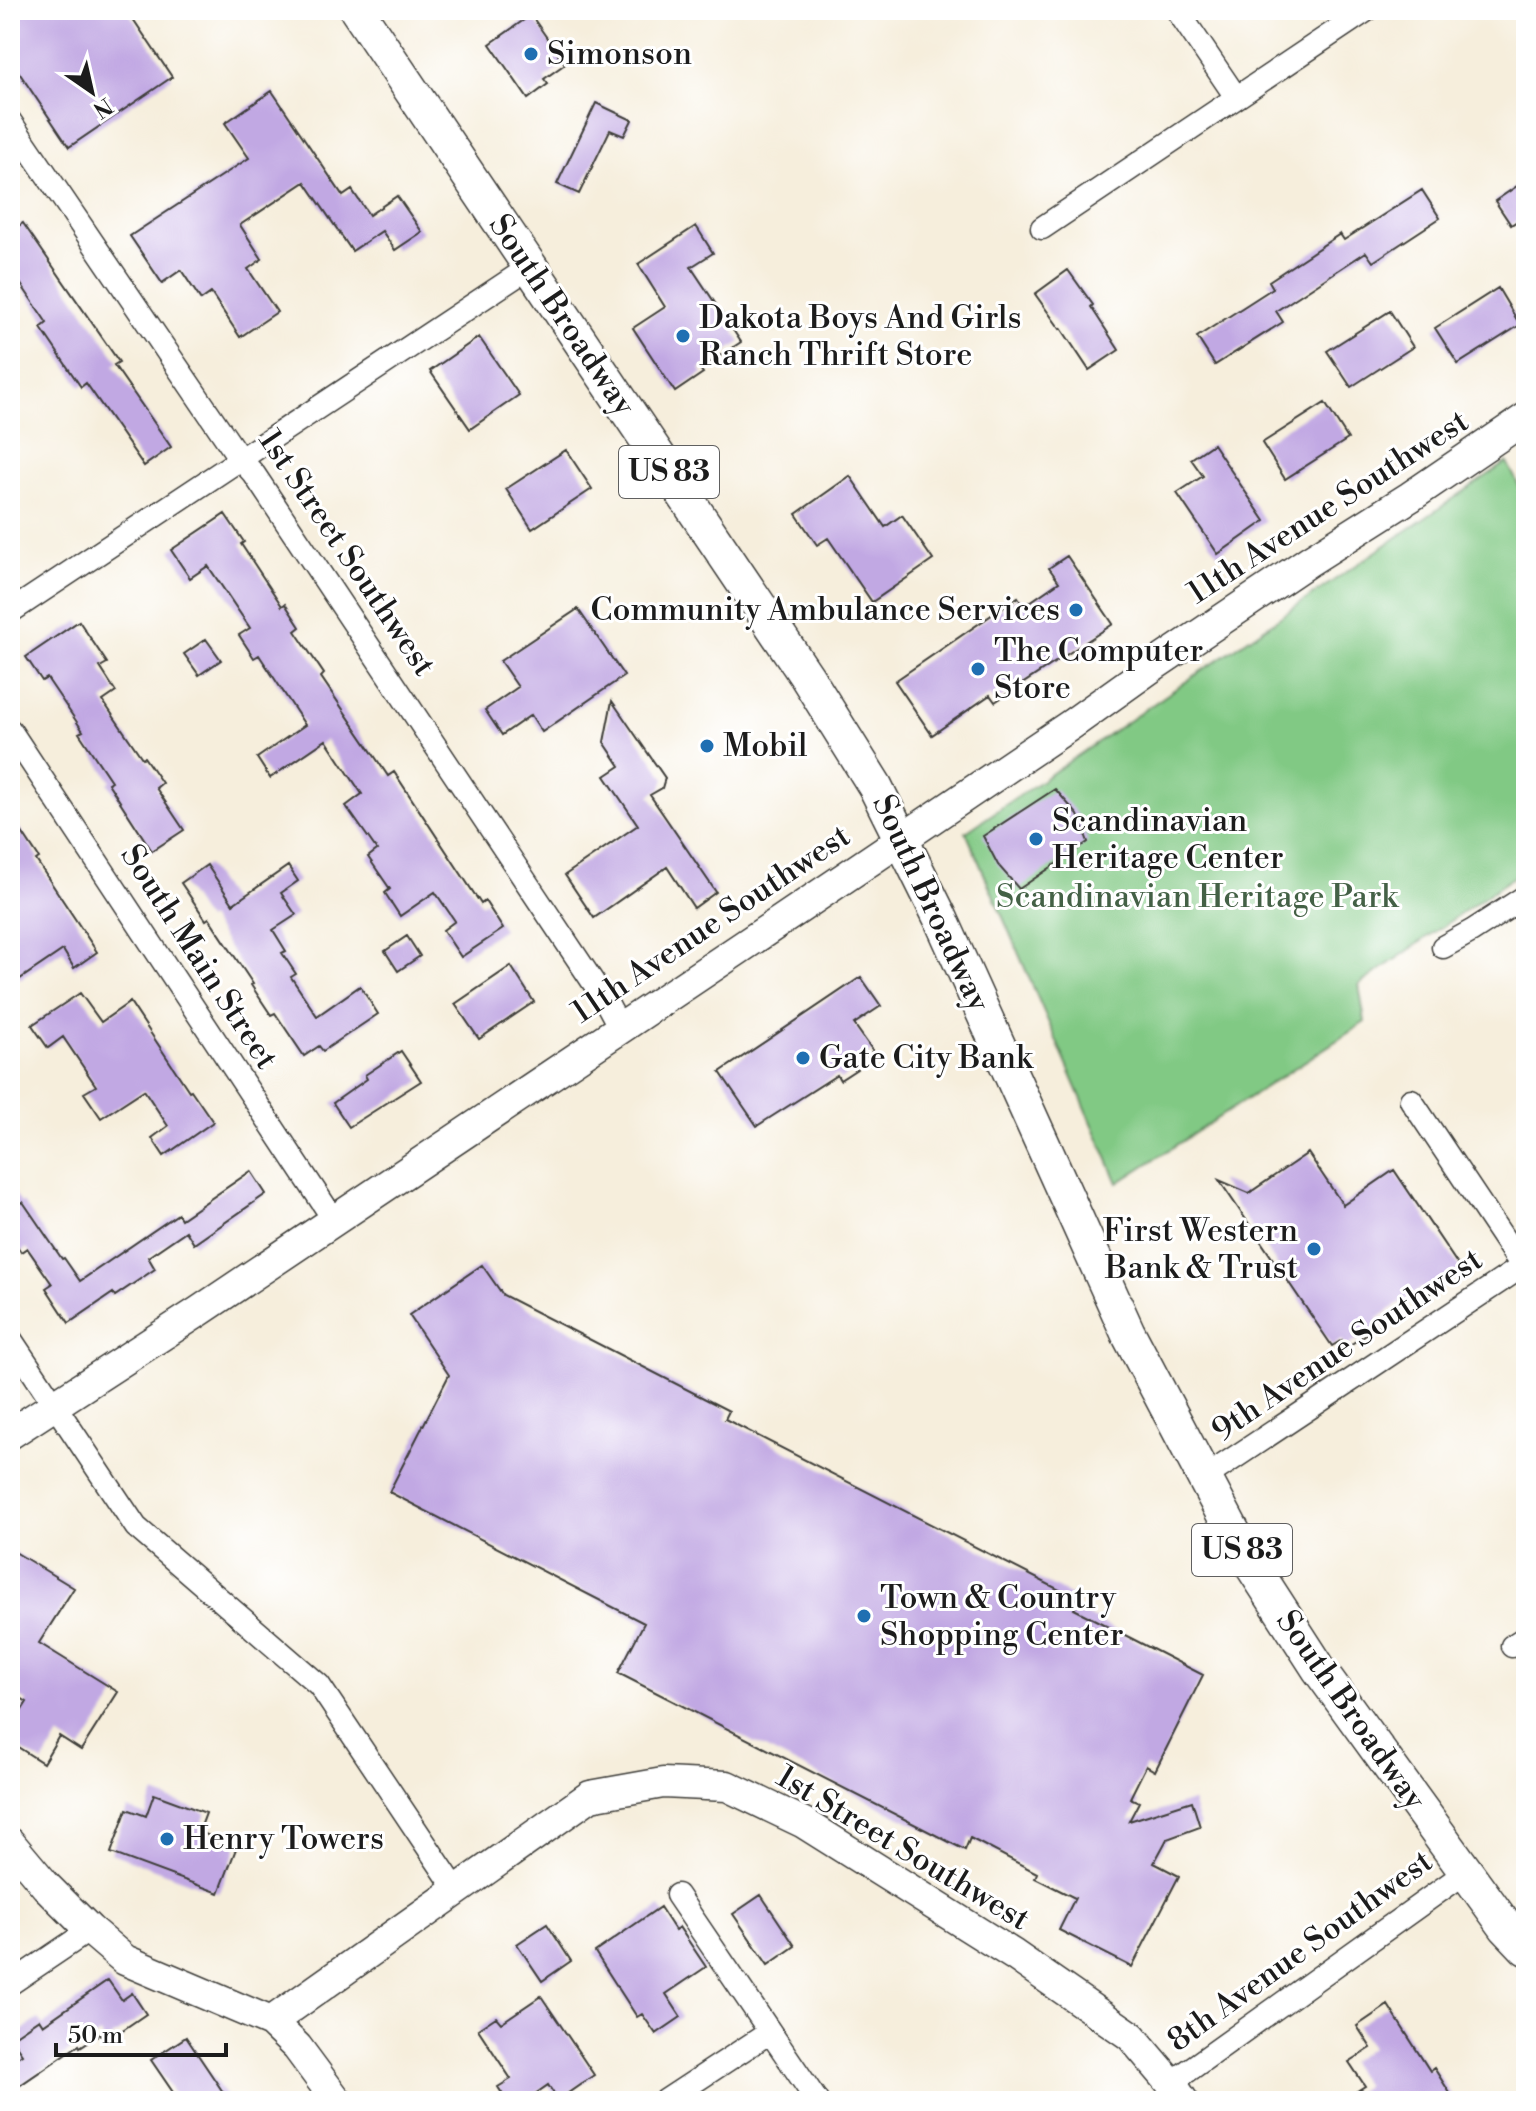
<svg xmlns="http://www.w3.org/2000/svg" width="1536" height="2111" font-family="'Libre Bodoni',serif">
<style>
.green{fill:#81c984;stroke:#4e7250;stroke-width:2}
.building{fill:#c1a8e3}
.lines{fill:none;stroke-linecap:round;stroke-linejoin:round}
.street-casing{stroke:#3d3c39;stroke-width:25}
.secondary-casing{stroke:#3d3c39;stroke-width:33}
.primary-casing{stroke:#3d3c39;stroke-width:37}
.street{stroke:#fff;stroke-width:22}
.secondary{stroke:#fff;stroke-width:30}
.primary{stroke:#fff;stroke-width:34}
.poi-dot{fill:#1f6fb2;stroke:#fff;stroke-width:3}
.labels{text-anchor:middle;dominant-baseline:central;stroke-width:6;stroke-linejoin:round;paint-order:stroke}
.shield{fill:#fff;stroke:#606060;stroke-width:2}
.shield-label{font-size:30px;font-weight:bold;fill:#1c1c1c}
.poi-label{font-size:32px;fill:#1c1c1c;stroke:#fff;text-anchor:start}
.street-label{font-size:32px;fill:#1c1c1c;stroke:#fff}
.park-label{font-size:32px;fill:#446146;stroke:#fff}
</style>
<rect width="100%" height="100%" fill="#fff"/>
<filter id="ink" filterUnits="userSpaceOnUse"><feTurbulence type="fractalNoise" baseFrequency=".0125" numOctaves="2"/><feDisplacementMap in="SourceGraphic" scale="16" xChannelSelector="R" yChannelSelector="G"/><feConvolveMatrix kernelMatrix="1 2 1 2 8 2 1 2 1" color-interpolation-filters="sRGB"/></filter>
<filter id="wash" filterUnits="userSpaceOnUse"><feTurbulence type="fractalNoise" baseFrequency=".006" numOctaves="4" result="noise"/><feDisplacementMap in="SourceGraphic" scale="32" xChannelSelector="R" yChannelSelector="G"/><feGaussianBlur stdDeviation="1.8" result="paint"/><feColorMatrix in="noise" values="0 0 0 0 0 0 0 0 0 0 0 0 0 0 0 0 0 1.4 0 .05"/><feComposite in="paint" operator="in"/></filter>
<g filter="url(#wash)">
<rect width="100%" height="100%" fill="#f6eedc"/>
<!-- green -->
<path class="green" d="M1507,462L1526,500V868L1359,985L1365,1022L1118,1183L966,832Z"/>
<g id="blocks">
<!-- building -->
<path class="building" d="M10,10H127L172,77L69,147L10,59Z
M531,15L565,64L544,79L548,84L528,99L490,44Z
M272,91L343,196L352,190L369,215L397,196L422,232L395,250L382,231L352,251L305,182L240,225L262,259L248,269L277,312L240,337L211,293L201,300L181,270L162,283L130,236L249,158L225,123Z
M596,103L632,120L624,136L610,130L579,194L557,184Z
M1526,180V215L1511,225L1495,201Z
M1422,190L1440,218L1373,262L1366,252L1276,311L1283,322L1215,365L1197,337L1273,288L1269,281L1340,234L1344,240Z
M23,223L119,362L114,365L171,447L144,466L86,383L81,387L41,328L47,323L10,268V232Z
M696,226L713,253L691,267L741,342L700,369L703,373L675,392L633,328L665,307L638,264Z
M1068,270L1093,305L1091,307L1119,350L1089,370L1061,328L1060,329L1035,294Z
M1498,288L1520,325L1458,364L1435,328Z
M1390,311L1413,347L1351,387L1327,351Z
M479,337L519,395L470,429L430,371Z
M1325,403L1348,439L1285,479L1262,443Z
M1213,444L1265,521L1218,554L1177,493L1203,476L1191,459Z
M566,450L592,489L532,529L506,489Z
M850,476L885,527L902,515L933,560L872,602L828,538L817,545L796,514Z
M225,514L244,542L241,544L282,606L285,604L300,627L295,631L324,674L321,677L388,776L394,772L481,904L485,901L503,929L461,957L443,930L455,921L435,892L400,916L385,893L390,889L368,857L377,850L346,806L362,794L326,740L270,778L257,758L305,725L259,655L254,658L239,635L250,628L208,566L190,578L171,550Z
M1067,556L1113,624L995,702L990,695L932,735L895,681L1018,597L1024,606L1059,582L1049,568Z
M578,609L624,676L542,732L531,715L502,735L485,710L518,687L500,661Z
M79,621L107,663L100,667L116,692L103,701L142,758L144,757L162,783L156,788L184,830L152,851L108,783L111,781L79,733L83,731L47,678L42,681L26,657Z
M206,639L221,660L199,675L184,654Z
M612,701L665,778L662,788L650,795L716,892L694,908L667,867L594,918L565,875L638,825L605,776L620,766L604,742Z
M1055,789L1078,815L1088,842L1019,889L998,865L983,836Z
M10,814L39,858L36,860L97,952L74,968L63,950L20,979L10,963Z
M207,865L233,904L288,866L298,881L281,893L296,915L273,930L286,951L282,953L296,974L291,977L317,1016L360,986L378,1014L323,1051L319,1046L304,1056L275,1013L271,1015L251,985L253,984L209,918L206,920L181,883Z
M407,936L420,956L398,971L385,951Z
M511,966L534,1002L479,1039L455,1004Z
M861,977L881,1006L854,1024L873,1051L854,1064L857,1069L840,1080L837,1075L757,1126L720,1072Z
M80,993L101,1022L130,1002L189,1091L191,1090L213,1122L164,1156L152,1138L168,1126L144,1090L101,1118L84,1093L96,1086L63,1037L48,1048L32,1025Z
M401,1051L421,1081L349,1127L333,1103L367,1079L365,1075Z
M1308,1153L1343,1205L1394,1170L1462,1271L1427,1295L1422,1288L1377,1319L1381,1324L1347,1347L1342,1340L1332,1346L1219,1180L1249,1193Z
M251,1171L266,1194L194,1244L186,1231L148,1257L155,1269L115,1296L113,1293L69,1323L46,1288L52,1284L27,1248L21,1252L10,1235V1187L21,1203L23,1202L62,1259L64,1258L80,1281L178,1214L181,1219Z
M482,1265L503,1295L729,1411L725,1419L1079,1600L1074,1609L1203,1675L1155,1771L1146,1766L1130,1798L1139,1802L1129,1821L1192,1801L1200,1827L1167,1839L1154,1863L1179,1876L1132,1967L1059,1930L1075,1898L1035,1878L1037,1873L970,1838L965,1850L618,1673L644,1623L389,1492L449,1375L409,1315Z
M10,1549L74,1588L39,1643L118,1692L81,1750L59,1736L43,1763L10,1742V1729L27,1702L10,1691Z
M154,1794L206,1813L199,1832L237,1846L219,1893L111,1853L127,1809L146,1816Z
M761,1895L795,1946L768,1965L733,1914Z
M660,1907L675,1930L679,1927L706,1967L666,1994L681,2017L656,2034L642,2014L637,2017L595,1952Z
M547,1924L571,1961L542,1981L517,1944Z
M108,1980L122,2000L132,1993L146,2014L105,2042L100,2034L80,2047L79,2045L10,2092V2062L22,2054L11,2038L39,2019L43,2025Z
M541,1996L594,2075L558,2100L548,2085L525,2101H507L498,2087L511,2079L478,2029L496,2017L501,2023Z
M1388,2005L1430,2071L1434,2068L1455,2101H1341L1365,2086L1349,2062L1371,2048L1357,2026Z
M186,2037L229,2101H179L151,2060Z"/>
</g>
</g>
<g filter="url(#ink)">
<use href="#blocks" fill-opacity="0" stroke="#3d3c39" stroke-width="2"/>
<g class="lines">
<defs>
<path id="street" d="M1177,10L1236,97
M10,121L240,459L254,474L605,1000L620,1028
M1042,228L1367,10
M10,612L530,267
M10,730L334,1220
M1443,947L1472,931L1526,896
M1411,1100L1526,1272
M10,1338L136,1527L319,1685L457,1891
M1204,1478L1526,1264
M1512,1646L1526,1637
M677,1895L817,2101
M10,1984L90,1930
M1171,2083L1466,1872
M665,2101L770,2032"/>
<path id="secondary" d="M10,1434L198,1312L791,914L1072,724L1156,664L1309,561L1410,497L1526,418
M10,1843L46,1886L90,1930L125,1960L271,2022L297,2047L337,2101
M271,2022L590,1796L663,1783L727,1786L804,1823L1014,1955L1131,2036L1171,2083L1183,2101"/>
<path id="primary" d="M357,10L807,677L875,786L940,917L1128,1333L1244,1553L1319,1669L1506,1927L1526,1948"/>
</defs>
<!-- street casing -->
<use href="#street" class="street-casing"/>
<!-- secondary casing -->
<use href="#secondary" class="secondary-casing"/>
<!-- primary casing -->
<use href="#primary" class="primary-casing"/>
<!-- street -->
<use href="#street" class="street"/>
<!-- secondary -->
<use href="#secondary" class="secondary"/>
<!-- primary -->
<use href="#primary" class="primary"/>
</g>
</g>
<!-- markers -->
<g class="poi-dot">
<circle cx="531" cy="54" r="8"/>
<circle cx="683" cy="336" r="8"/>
<circle cx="1076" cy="610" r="8"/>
<circle cx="978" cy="669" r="8"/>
<circle cx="707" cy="746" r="8"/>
<circle cx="1036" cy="839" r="8"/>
<circle cx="803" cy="1058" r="8"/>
<circle cx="1314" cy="1249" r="8"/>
<circle cx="864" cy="1616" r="8"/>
<circle cx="167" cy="1839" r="8"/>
</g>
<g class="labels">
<!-- shield labels -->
<g class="shield">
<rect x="619" y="446" width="100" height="52" rx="6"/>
<rect x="1192" y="1524" width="100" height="52" rx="6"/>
</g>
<g class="shield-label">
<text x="669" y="472">US 83</text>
<text x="1242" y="1550">US 83</text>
</g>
<!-- poi labels -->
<g class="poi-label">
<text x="547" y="54">Simonson</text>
<text x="699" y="318">Dakota Boys And Girls<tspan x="699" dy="37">Ranch Thrift Store</tspan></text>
<text x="1060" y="610" text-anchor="end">Community Ambulance Services</text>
<text x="994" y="651">The Computer<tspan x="994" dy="37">Store</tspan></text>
<text x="723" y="746">Mobil</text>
<text x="1052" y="821">Scandinavian<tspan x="1052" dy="37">Heritage Center</tspan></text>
<text x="819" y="1058">Gate City Bank</text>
<text x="1298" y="1231" text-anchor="end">First Western<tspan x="1298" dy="37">Bank &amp; Trust</tspan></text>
<text x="880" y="1598">Town &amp; Country<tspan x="880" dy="37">Shopping Center</tspan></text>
<text x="183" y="1839">Henry Towers</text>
</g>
<!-- street labels -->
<g class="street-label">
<text transform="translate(562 315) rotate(56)">South Broadway</text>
<text transform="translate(1328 507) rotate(-33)">11th Avenue Southwest</text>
<text transform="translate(347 553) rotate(56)">1st Street Southwest</text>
<text transform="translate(931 903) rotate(65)">South Broadway</text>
<text transform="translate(711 924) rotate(-34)">11th Avenue Southwest</text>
<text transform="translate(199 957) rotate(57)">South Main Street</text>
<text transform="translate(1347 1345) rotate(-34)">9th Avenue Southwest</text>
<text transform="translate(1351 1710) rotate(55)">South Broadway</text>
<text transform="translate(903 1848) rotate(31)">1st Street Southwest</text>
<text transform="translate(1300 1951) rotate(-36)">8th Avenue Southwest</text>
</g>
<!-- park labels -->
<g class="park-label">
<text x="1197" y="897">Scandinavian Heritage Park</text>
</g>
</g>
<!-- margin -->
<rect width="1536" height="2111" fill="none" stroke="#fff" stroke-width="40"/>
<!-- north arrow -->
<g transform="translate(92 92) rotate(146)" stroke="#ffffff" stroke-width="6" paint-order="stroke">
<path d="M0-6L14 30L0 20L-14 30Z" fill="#1c1c1c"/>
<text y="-12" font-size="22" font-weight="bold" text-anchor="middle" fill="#1c1c1c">N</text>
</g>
<!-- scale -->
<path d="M56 2043v12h170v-12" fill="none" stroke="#1c1c1c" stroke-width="4"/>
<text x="68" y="2043" font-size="24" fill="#1c1c1c" stroke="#ffffff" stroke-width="6" paint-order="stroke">50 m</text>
</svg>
